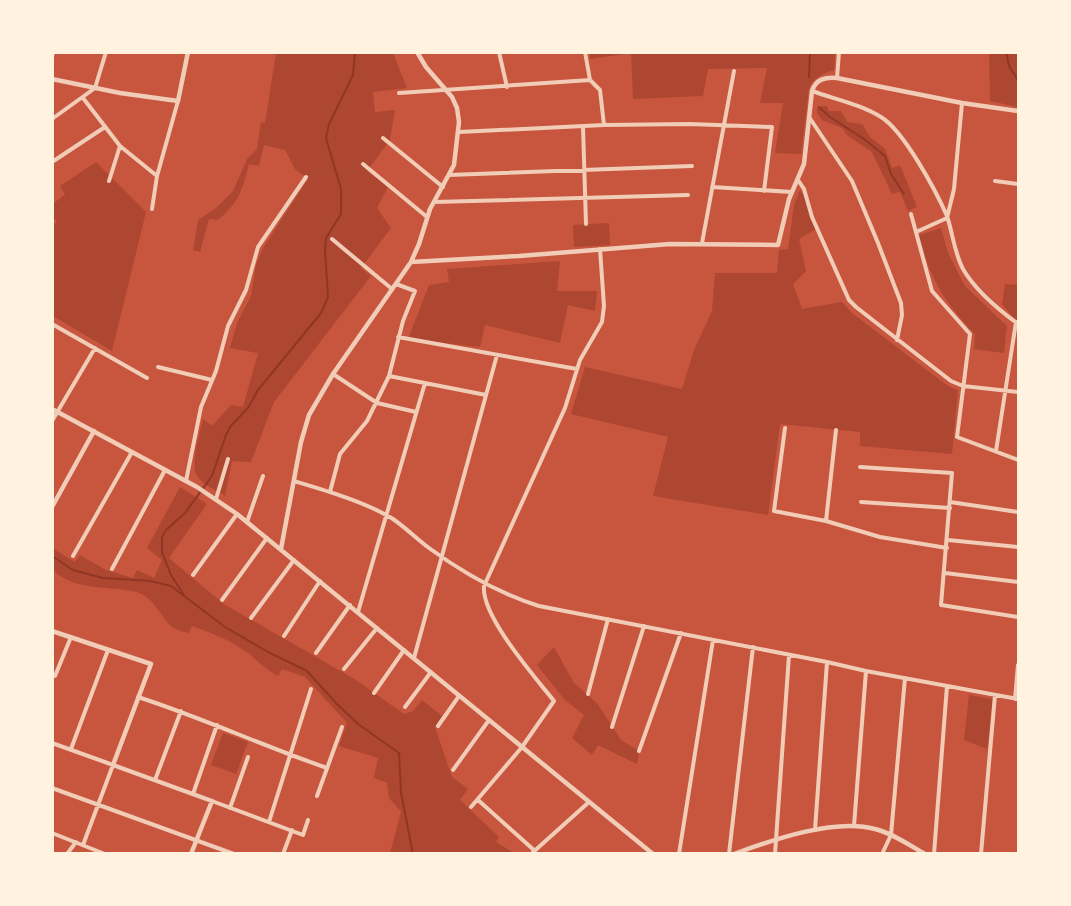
<svg xmlns="http://www.w3.org/2000/svg" width="1071" height="906" font-family="'IBM Plex Sans',sans-serif">
<style>
.green{fill:#ae4732}
.lines{fill:none;stroke-linecap:round;stroke-linejoin:round}
.stream{stroke:#8f3625;stroke-width:2}
.minor{stroke:#f1ccb7;stroke-width:4}
.tertiary{stroke:#f1ccb7;stroke-width:4.5}
</style>
<rect width="100%" height="100%" fill="#c8553d"/>
<!-- green -->
<path class="green" d="M276,53H393L407,88L373,92L375,112L395,110L390,140L367,171L388,187L377,208L391,228L361,268L371,276L274,402L251,462L232,461L225,496C216,490 203,485 197,476C190,465 200,432 203,419L212,426L231,405L243,407L258,353L230,348L237,323L251,296L256,265L263,248L308,179L295,169L285,150L264,145L259,166L249,164C242,191 240,201 218,220L209,219L200,252L193,250L198,220L215,209L233,191L247,159L257,149L261,122L265,123Z
M590,53V52L835,53L834,70C822,74 814,77 809,88L801,154L775,153L783,103H760L767,68L708,69L703,96L633,99L631,53L590,59Z
M989,53H1018V107L990,101Z
M817,106H827L829,111H841L847,122L862,124L870,137L885,149L892,168L900,165L917,207L908,211L900,192L892,194L872,152L848,136L842,128L822,120L817,113Z
M96,162L146,212L112,351L53,316L52,227L57,221L53,218V204L65,194L60,186Z
M800,190C807,199 810,218 816,229L799,239L806,271L793,284L802,309L842,302L852,313L928,371L948,386L958,390L952,454L860,446V432L780,424L768,515L653,496L668,437L571,414L585,367L682,389L694,350L712,311L715,273H777L779,250L788,249L794,205Z
M609,223L610,245L574,247L573,225Z
M941,228L948,253L965,286L1007,326L1004,353L974,349L975,334C943,300 931,281 919,235Z
M560,261L557,291H597L595,311L568,305L560,343L485,325L480,347L408,339L429,285L449,282L447,269Z
M1005,284L1018,285V320L1013,317L1002,304Z
M180,487L207,504L169,558L224,604L356,680L404,714L413,711L422,700L442,716L435,727L452,777L468,789L460,800L499,837L496,842L514,853H390L401,812L389,798L387,783L374,778L378,758L339,746L347,723L305,677L282,669L278,676C266,670 258,661 248,653C230,640 212,633 192,626L189,633C184,632 176,630 172,627C160,616 154,597 136,592C106,585 76,592 53,570L52,546L57,551L75,562L80,555L106,570L133,578L137,570L154,578L162,560L147,548Z
M554,647L574,683L597,703L621,740L639,751L637,764L598,745L592,755L572,738L584,715L565,700L537,665Z
M969,695L993,699L987,749L964,740Z
M223,733L248,742L236,774L211,765Z"/>
<g class="lines">
<!-- stream -->
<path class="stream" d="M1006,52L1009,66L1018,80
M809,77L810,52
M820,108L830,117L864,139L885,156L891,174L904,194
M52,556L73,570L103,578L151,581L171,586L225,627L268,652L307,671L336,703L358,724L399,753L401,793L413,854
M184,595L171,575L162,552V537L166,530L185,513L212,476L226,435L230,427L248,408L258,390L321,313L328,297L325,250L326,238L341,214V189L326,138L329,124L353,75L355,52"/>
<!-- minor -->
<path class="minor" d="M499,52L507,87
M585,52L590,80L600,90L604,125
M52,57L53,52
M837,78L839,52
M812,91C834,99 860,104 881,117C904,131 936,191 947,216C953,234 954,252 963,269C975,290 999,310 1018,324
M399,93L590,80
M83,98L120,146L157,176
M809,117L852,181L878,243L901,303L902,315L897,340
M52,119L95,88L106,52
M583,127L586,224
M459,132L604,125L690,124L772,127L764,191
M383,138L443,187
M52,162L105,127
M363,164L427,217
M449,175L692,166
M798,180L804,189L812,217L849,300L856,307L951,381L963,386L1018,392
M109,181L120,146
M995,181L1018,184
M712,187L792,192
M434,202L688,195
M152,209L157,176L178,101
M911,214L932,291L970,334L957,437L1018,460
M916,232L947,218L954,189L962,103
M332,239L392,289
M702,243L734,71
M52,324L147,378
M398,337L577,369
M158,367L212,380
M333,374L377,403L416,412
M389,376L486,395
M52,421L95,348
M785,428L774,511L826,521L880,537L947,548
M996,451L1016,322
M860,467L952,473L941,605L1018,617
M186,481L201,407L216,371L228,326L246,290L258,247L306,177
M294,481C324,490 366,502 393,519C406,528 417,539 429,548C462,572 500,594 539,606L827,662L866,671L1018,699
M330,492L340,454L367,421L389,376L403,321L415,291L396,284
M216,499L228,459
M861,502L950,508
M950,502L1018,512
M826,521L836,430
M247,522L263,476
M948,540L1018,547
M73,556L132,452
M112,569L165,470
M945,573L1018,582
M193,575L237,514
M222,600L267,538
M358,612L425,383
M251,618L294,560
M284,636L320,581
M316,653L350,605
M414,658L497,355
M344,669L377,628
M55,676L71,637
M374,693L404,650
M588,694L608,619
M138,697C203,718 263,746 327,768
M1015,699L1018,665
M405,707L431,672
M438,726L459,696
M612,727L644,626
M52,743L113,765L83,845
M71,749L108,650
M639,751L681,633
M453,770L489,720
M155,780L181,711
M52,788L234,854
M193,794L217,725
M317,796L342,727
M478,800L535,851
M212,801L303,835L308,820
M471,807L522,747L554,701C535,677 481,616 484,586L565,408L580,360L602,322L604,306L600,249
M230,808L248,757
M269,822L311,689
M854,826L866,671
M815,830L827,662
M52,833L105,854
M67,854L76,842
M283,854L292,830
M531,854L589,802
M679,854L713,640
M729,854L753,647
M775,854L789,655
M882,854L891,835L905,678
M934,854L947,686
M981,854L995,695"/>
<!-- tertiary -->
<path class="tertiary" d="M52,79L120,93L178,101L188,52
M411,262L519,256L670,244L778,245L789,199L804,164L812,91C816,79 825,77 837,78L962,103L1018,111
M52,409L197,487L237,514L653,854
M52,507L94,431
M281,549L301,442L309,415L333,374L411,262L419,244L430,209L454,165L459,122L457,108L452,97L426,67L417,52
M52,631L151,664L113,765L212,801L191,854
M734,854C772,840 834,818 875,829C892,833 909,845 925,854"/>
</g>
<!-- border -->
<rect width="1071" height="906" fill="none" stroke="#fff3e0" stroke-width="108"/>
</svg>
